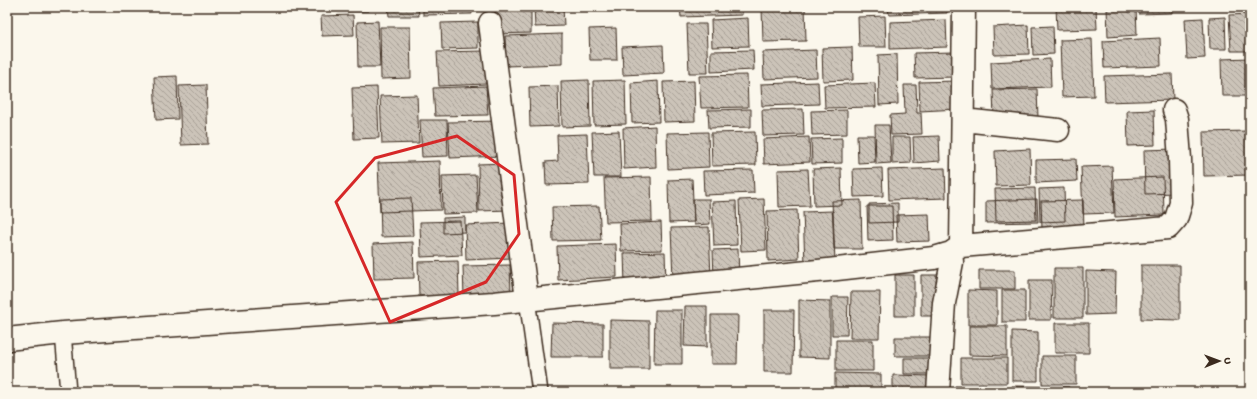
<svg xmlns="http://www.w3.org/2000/svg" width="1257" height="399" font-family="'Gochi Hand',sans-serif">
<style>
.building{fill:url(#building-back-hatch);stroke:#3b2a1e}
.lines{fill:none;stroke-linecap:round;stroke-linejoin:round}
.lane-casing{stroke:#3b2a1e;stroke-width:18}
.street-casing{stroke:#3b2a1e;stroke-width:25}
.lane{stroke:#fbf7ec;stroke-width:15}
.street{stroke:#fbf7ec;stroke-width:22}
.marked{fill:none;stroke:#d62828;stroke-width:3;stroke-linejoin:round}
</style>
<defs>
<pattern id="building-back-hatch" width="6" height="6" patternUnits="userSpaceOnUse"><rect width="6" height="6" fill="#ccc4b9"/><path d="M-1 5l2 2M0 0l6 6M5-1l2 2" fill="none" stroke="#a79f96"/></pattern>
</defs>
<rect width="100%" height="100%" fill="#fbf7ec"/>
<filter id="ink" filterUnits="userSpaceOnUse"><feTurbulence type="fractalNoise" baseFrequency=".025" numOctaves="2"/><feDisplacementMap in="SourceGraphic" scale="8" xChannelSelector="R" yChannelSelector="G"/><feConvolveMatrix kernelMatrix="1 2 1 2 8 2 1 2 1" color-interpolation-filters="sRGB"/></filter>
<g filter="url(#ink)">
<!-- building -->
<path class="building" d="M338,7H368V11L338,12Z
M388,7H418L419,16H389Z
M423,7H471L472,14L423,15Z
M495,7H531V33L496,34Z
M534,7H563L564,26L535,27Z
M680,7H742V15L681,17Z
M762,7H805L806,41L763,42Z
M888,7H947V13L889,15Z
M977,7H1034V8L977,10Z
M1056,7H1096L1097,29L1057,30Z
M1107,7H1136L1137,35L1108,37Z
M1138,7H1172V13L1139,14Z
M1223,7H1250V9H1223Z
M1250,14V51H1231L1229,15Z
M353,15L354,35L322,36L321,16Z
M885,16L886,47H859L858,17Z
M1225,17L1226,49H1210L1209,18Z
M748,18L749,46L712,47L711,20Z
M1203,18L1205,58L1187,59L1185,19Z
M946,20L947,47L890,49V22Z
M378,21L380,67H358L357,22Z
M478,22V48L442,49L441,23Z
M687,24H706L708,73H689Z
M1028,25L1029,54L994,55L993,27Z
M1053,26L1054,54L1033,55L1032,27Z
M380,27H410L411,78L381,79Z
M616,28L617,60H590L589,29Z
M562,34V64L506,66L505,36Z
M1160,38L1161,66L1104,68L1103,41Z
M1092,39L1094,96L1062,97L1060,40Z
M663,45L664,73L623,75L622,47Z
M852,47L853,80L823,81L822,48Z
M753,50L754,70L711,72V51Z
M816,50L817,77L764,79L763,52Z
M485,51L486,84L439,86L437,52Z
M954,52L955,77L915,78L914,53Z
M897,54L898,104L879,105L878,55Z
M1250,58V96H1222L1221,59Z
M1050,59L1051,87L992,89L991,62Z
M1172,74L1173,100L1105,102L1104,76Z
M747,75L748,107L701,108L699,76Z
M177,76L178,119L156,120L154,77Z
M589,80L590,126L562,127L561,81Z
M625,80L626,124L594,125L593,81Z
M658,81L659,122L632,123L631,83Z
M694,81L695,121L664,122L663,82Z
M957,81L958,109L920,111L919,82Z
M818,82L819,104L762,106L761,84Z
M875,83L876,107L825,108L824,85Z
M206,85L208,144L181,145L179,86Z
M904,85H916L917,113H921L922,134L891,135L890,115L905,114Z
M486,86L488,115L435,116L433,88Z
M558,86L559,126L530,127L529,87Z
M377,87L379,138L354,139L352,88Z
M1037,89L1038,118L994,120L993,90Z
M417,95L419,143L382,144L380,96Z
M751,109V127L709,128L708,110Z
M803,109L804,135L763,136L762,110Z
M847,110V134L812,135L811,111Z
M1154,110L1155,145L1128,146L1127,111Z
M420,120H447L448,156L422,157Z
M502,121L503,156L450,158L448,122Z
M875,125H889L891,163L876,164Z
M655,126L656,167L624,169L623,128Z
M619,131L621,177H594L592,132Z
M1249,131L1250,175L1204,176L1203,132Z
M708,132L709,167L668,169L667,133Z
M755,132L756,165L712,166L711,133Z
M587,134L589,184L546,185L545,162L558,161L557,135Z
M857,135H874L875,162L858,163Z
M939,136L940,161L914,163L913,137Z
M809,137L810,162L764,164L763,139Z
M892,137H910L911,163L892,164Z
M842,138V163L812,164L811,139Z
M1030,149L1031,185L996,186L995,151Z
M1175,149L1176,193L1145,194L1144,150Z
M1076,159L1077,181L1036,183V160Z
M440,161L441,210L380,212L378,163Z
M507,163L509,210L479,211L478,164Z
M1112,166L1114,213L1083,214L1081,167Z
M841,168L842,205L814,206L813,169Z
M882,168L883,196L854,197L853,169Z
M945,168L946,198L889,200L888,170Z
M808,169L810,206L779,207L778,170Z
M753,170L754,193L704,195L703,171Z
M476,175L478,213L443,214L442,176Z
M651,177L652,221L606,222L604,178Z
M1163,177L1164,215L1115,217L1114,179Z
M692,179L694,222L669,223L668,180Z
M1035,188L1036,220L996,221L995,189Z
M1064,188L1065,221L1040,222L1039,189Z
M411,198L413,236L381,237L380,199Z
M693,199H709L710,224L694,225Z
M764,199L766,250L741,251L739,200Z
M1037,199L1038,222L986,223V201Z
M861,200L862,249H834L832,201Z
M1083,200L1084,228L1042,229L1041,201Z
M736,201L737,245L714,246L712,202Z
M898,203V222L869,223V204Z
M599,206L601,240L553,241L552,207Z
M867,206H892L893,240L868,241Z
M797,210L799,259L768,261L767,211Z
M833,211L835,263L805,264L803,212Z
M929,214L930,241L897,242L896,215Z
M465,217V232L443,233V218Z
M460,221L462,255L421,257L420,222Z
M661,222L662,250L621,251L620,224Z
M510,223L511,258L466,260L465,225Z
M709,227L711,278L673,279L671,228Z
M413,242L414,278L374,279L373,244Z
M616,244L617,277L558,280L557,246Z
M738,249L739,277L714,278L713,250Z
M665,252L666,284L625,285L624,253Z
M458,261L459,295L419,296L418,262Z
M510,265L511,295L464,297L463,266Z
M1141,265H1180V320L1141,319Z
M1054,268H1083V318H1054Z
M979,270H1015V289H979Z
M1086,271L1116,272L1115,314L1086,315Z
M895,275H914V316H895Z
M921,275H941V316H921Z
M1029,280H1052L1051,320H1029Z
M968,290L997,291V325H968Z
M1002,290H1025V322H1002Z
M851,292H880L879,338H850Z
M832,297H848L847,335H832Z
M799,300L830,301V358L799,357Z
M685,306H707V347L684,346Z
M655,310H682V364H654Z
M764,310H794L793,372H764Z
M711,315H738L737,364H711Z
M610,320L649,321V369H610Z
M552,323L603,324V357H551Z
M1055,323H1089V353H1055Z
M969,326H1007V356L969,355Z
M1012,331L1038,332V381H1012Z
M895,337H930V356H895Z
M836,340H873V371H836Z
M1042,356H1076V384H1042Z
M904,358H933V374H904Z
M961,358H1007V383H961Z
M835,373L881,374V392H835Z
M893,375L932,376V392H893Z
M955,386H1003V392H955Z
M1012,386L1069,387V392H1012Z"/>
<g class="lines">
<defs>
<path id="lane" d="M527,299L540,392
M63,333L68,392"/>
<path id="street" d="M964,7L961,246L1168,228L1176,219L1181,203L1180,159L1177,119L1174,110
M490,23L527,299
M963,120L1058,130
M7,339L63,333L494,303L828,270L934,258L951,253L961,246
M938,392L944,303L952,262L951,253"/>
</defs>
<!-- lane casing -->
<use href="#lane" class="lane-casing"/>
<!-- street casing -->
<use href="#street" class="street-casing"/>
<!-- lane -->
<use href="#lane" class="lane"/>
<!-- street -->
<use href="#street" class="street"/>
</g>
</g>
<!-- marked area -->
<path class="marked" d="M457,136L514,175L519,234L486,282L390,322L336,202L375,158Z"/>
<!-- margin -->
<rect width="1257" height="399" fill="none" stroke="#fbf7ec" stroke-width="24"/>
<rect x="12" y="12" width="1233" height="375" fill="none" stroke="#3b2a1e" stroke-width="1.5" filter="url(#ink)"/>
<!-- north arrow -->
<g transform="translate(1219 361) rotate(89)" stroke="#fbf7ec" stroke-width="3" paint-order="stroke">
<path d="M0-3L7 15L0 10L-7 15Z" fill="#3b2a1e"/>
<text y="-6" font-size="11" font-weight="bold" text-anchor="middle" fill="#3b2a1e">U</text>
</g>
</svg>
